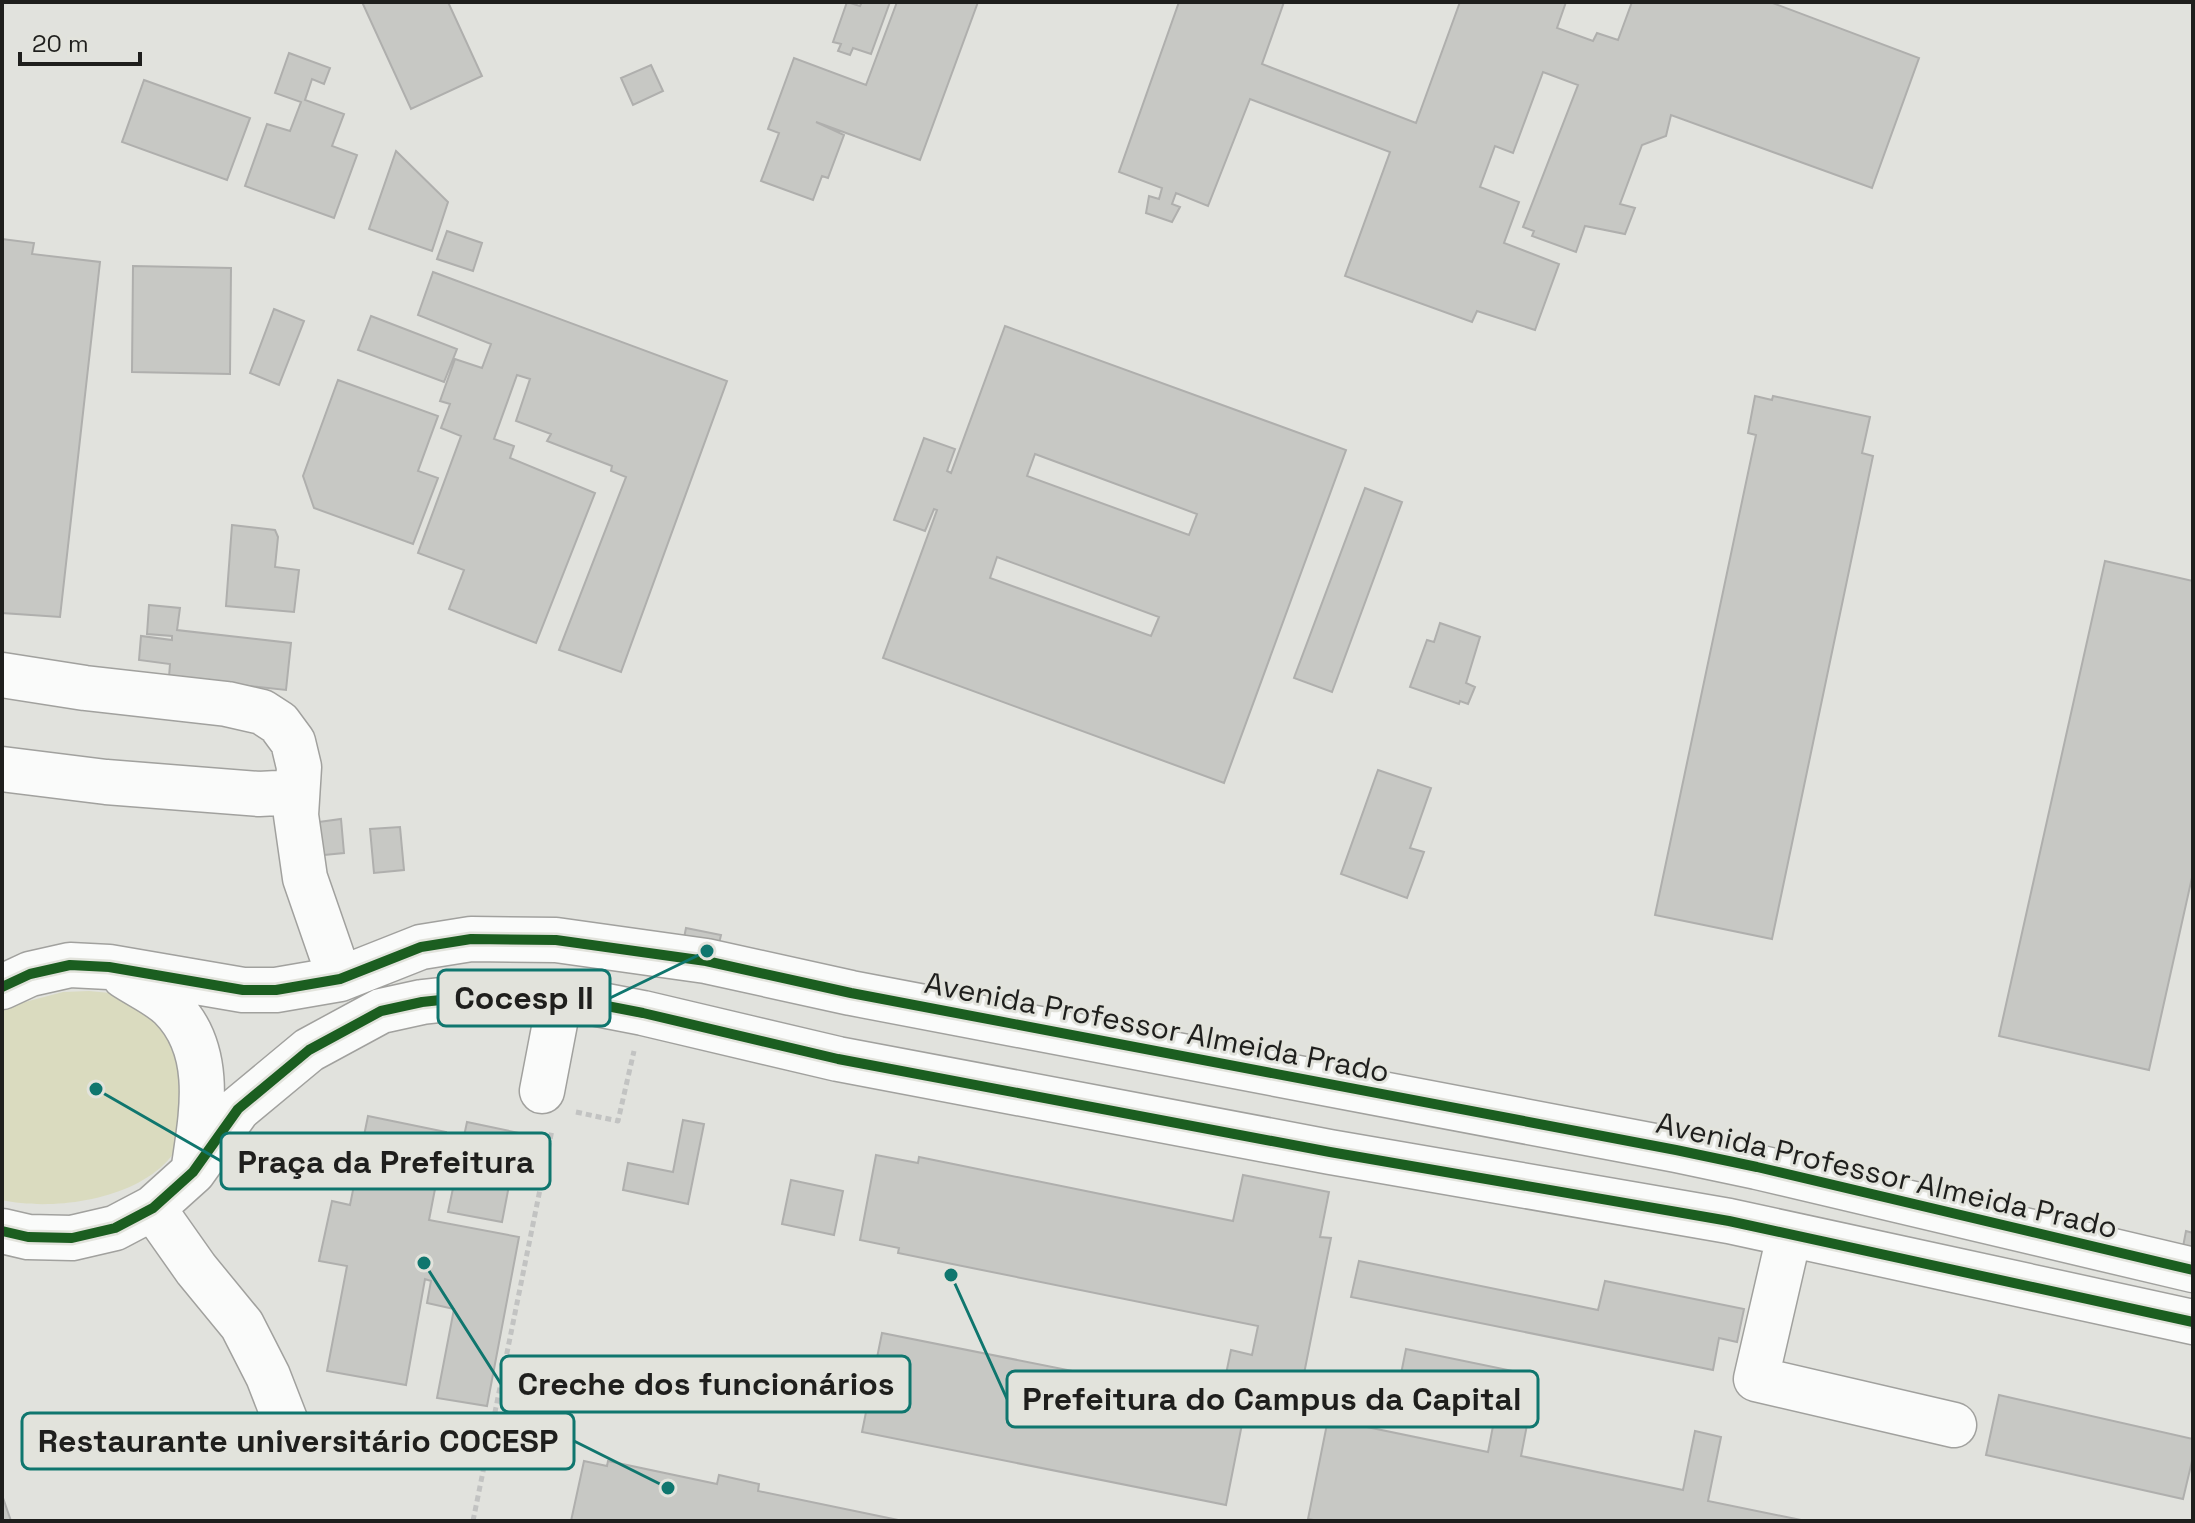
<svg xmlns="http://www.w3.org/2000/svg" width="2195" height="1523" font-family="'Space Grotesk',sans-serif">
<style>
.green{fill:#dadbbf}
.building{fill:#c7c8c4;stroke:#afafad;stroke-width:2;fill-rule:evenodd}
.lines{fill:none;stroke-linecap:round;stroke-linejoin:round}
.minor-casing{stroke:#a1a19e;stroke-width:47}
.path{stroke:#c2c3c2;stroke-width:5;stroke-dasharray:6 4;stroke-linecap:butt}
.minor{stroke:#fafbfa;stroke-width:44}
.cycleway-casing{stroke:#e2e3dc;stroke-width:15}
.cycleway{stroke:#1b5e20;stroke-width:10}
.labels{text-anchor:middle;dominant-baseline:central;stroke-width:6;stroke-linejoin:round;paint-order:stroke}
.street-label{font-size:30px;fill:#1f1f1d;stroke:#e2e3dc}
.leader{fill:none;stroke:#0f766e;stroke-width:3}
.callout-dot{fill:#0f766e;stroke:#e2e3dc;stroke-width:3}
.callout{fill:#e2e3dc;stroke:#0f766e;stroke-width:3}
.callout-label{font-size:32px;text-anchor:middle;font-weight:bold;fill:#1f1f1d}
</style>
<rect width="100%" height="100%" fill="#e1e2dd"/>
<!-- green -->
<path class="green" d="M89,991L121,994L184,1045C184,1065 189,1115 184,1131C166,1197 58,1213 2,1200V1008L63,992Z"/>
<!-- building -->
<path class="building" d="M362,2H448L482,76L411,109Z
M847,2L860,6L862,2H890L871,54L853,48L850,55L838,51L841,44L833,42Z
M897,2H978L920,160L816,122L844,135L828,178L822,176L813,200L761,181L779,133L768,129L794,58L866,85Z
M1179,2H1284L1262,64L1416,123L1460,2H1566L1557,28L1593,41L1597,33L1618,40L1632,2H1770L1919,58L1872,188L1671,115L1666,136L1642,145L1620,204L1635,208L1625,234L1585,226L1576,252L1532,236L1534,231L1523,227L1578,85L1543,72L1513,153L1495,146L1480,187L1519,202L1504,243L1559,264L1535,330L1477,311L1472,322L1345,276L1390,152L1250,99L1208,206L1176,193L1172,204L1180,207L1172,222L1146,213L1149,196L1159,199L1162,188L1119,172Z
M289,53L330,68L324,84L312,79L305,100L344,114L332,146L357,155L334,218L245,186L267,124L290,131L301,102L275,93Z
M651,65L663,91L633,105L621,78Z
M144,80L250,118L227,180L122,142Z
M396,151L448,202L432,251L369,229Z
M447,231L482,243L473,271L437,259Z
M2,239L34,243L32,254L100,262L60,617L2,613Z
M133,266L231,268L230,374L132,372Z
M433,272L727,381L621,672L559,650L626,477L611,471L612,466L547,441L551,434L516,421L530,379L517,375L494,439L514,446L510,458L595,493L536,643L449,609L464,570L418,553L461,436L441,428L450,404L440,401L455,359L482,368L491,344L418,315Z
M274,309L304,321L279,385L250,373Z
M371,316L457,349L444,382L358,350Z
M1005,326L1346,450L1224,783L883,658L937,510L934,509L925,531L894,520L924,438L955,449L947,471L951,473ZM1035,454L1197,514L1189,535L1027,476ZM997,557L1159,617L1151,636L990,578Z
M338,380L438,416L418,471L438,478L413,544L314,508L303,476Z
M1755,396L1772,400L1773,396L1870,417L1862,453L1873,456L1772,939L1655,915L1756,435L1748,433Z
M1365,488L1402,502L1332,692L1294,678Z
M232,525L275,530L278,537L275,567L299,570L294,612L226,606Z
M2105,561L2193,581V873L2149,1070L1999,1036Z
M149,605L180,608L177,630L291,643L286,690L169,677L170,664L139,660L141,636L172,640V636L147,634Z
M1440,623L1480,637L1466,683L1475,687L1468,704L1460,701L1459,704L1410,687L1427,640L1434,642Z
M1378,770L1431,788L1410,848L1424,852L1407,898L1341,874Z
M341,819L344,853L314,856L311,823Z
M400,827L404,870L374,873L370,829Z
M686,928L721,935L716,956L682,948Z
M368,1116L446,1132L429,1220L519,1237L487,1406L437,1398L454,1309L427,1303L431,1281L425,1279L406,1385L327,1371L347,1266L319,1261L332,1201L350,1205Z
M683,1120L704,1124L688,1204L623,1190L628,1163L673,1172Z
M467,1122L519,1133L502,1222L448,1212Z
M876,1155L918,1163L919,1157L1233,1221L1243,1175L1329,1192L1320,1237L1331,1238L1295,1419L1245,1409L1226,1505L862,1432L882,1333L1243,1405L1248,1378L1226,1374L1231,1350L1252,1355L1258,1326L898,1253L899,1248L860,1240Z
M791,1180L843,1191L834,1235L782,1224Z
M2186,1231L2193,1233V1255L2182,1252Z
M1359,1261L1598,1310L1605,1281L1744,1309L1737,1342L1719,1338L1713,1370L1351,1297Z
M1406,1349L1527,1374L1521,1402L1531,1404L1521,1456L1683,1490L1695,1431L1721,1437L1708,1501L1806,1521H1319L1308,1519L1328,1419L1488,1452L1498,1400L1400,1379Z
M1999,1395L2193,1439V1457L2183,1499L1986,1455Z
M584,1461L607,1466L608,1461L717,1484L719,1475L759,1484L758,1491L903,1521H571Z
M2,1495L11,1521H2Z"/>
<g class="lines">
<defs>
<path id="minor" d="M2,675L85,688L227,704L262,712L279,723L293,742L299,767L296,815L305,878L340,979
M2,769L106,782L259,794L297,792
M124,976C139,986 159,995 171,1007C214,1050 202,1112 194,1166
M2,987L30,974L70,965L109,967L243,990H276L340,979L421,947L471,939L556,940L706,961L851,993L1676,1150L1757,1167L2193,1270
M542,1091L560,997
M153,1208L196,1269L242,1325L268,1376L289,1430
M2,1231L28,1237L72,1238L115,1228L153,1208L193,1172L238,1109L309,1050L381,1011L422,1002L487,995L545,994L643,1013L838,1059L1330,1152L1729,1221L2193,1322
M1789,1236L1756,1379L1954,1425"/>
</defs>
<!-- minor casing -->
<use href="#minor" class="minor-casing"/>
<!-- path -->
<path class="path" d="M576,1112L618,1121L634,1051
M473,1521L552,1130"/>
<!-- minor -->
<use href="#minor" class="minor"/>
<defs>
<path id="cycleway" d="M2,987L30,974L70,965L109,967L243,990H276L340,979L421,947L471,939L556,940L706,961L851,993L1676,1150L1757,1167L2193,1270
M2,1231L28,1237L72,1238L115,1228L153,1208L193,1172L238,1109L309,1050L381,1011L422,1002L487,995L545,994L643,1013L838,1059L1330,1152L1729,1221L2193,1322"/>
</defs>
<!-- cycleway casing -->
<use href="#cycleway" class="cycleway-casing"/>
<!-- cycleway -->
<use href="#cycleway" class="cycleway"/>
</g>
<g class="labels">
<!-- street labels -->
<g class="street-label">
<text transform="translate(1157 1027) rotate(11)">Avenida Professor Almeida Prado</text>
<text transform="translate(1887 1175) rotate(13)">Avenida Professor Almeida Prado</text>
</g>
</g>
<!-- callouts -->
<path class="leader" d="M707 951L610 998M96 1089L221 1161M424 1263L501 1384M951 1275L1007 1399M668 1488L574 1441"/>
<g class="callout-dot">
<circle cx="707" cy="951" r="8"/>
<circle cx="96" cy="1089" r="8"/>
<circle cx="424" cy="1263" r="8"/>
<circle cx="951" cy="1275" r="8"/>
<circle cx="668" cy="1488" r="8"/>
</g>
<g class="callout">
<rect x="438" y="970" width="172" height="56" rx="8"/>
<rect x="221" y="1133" width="329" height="56" rx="8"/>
<rect x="501" y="1356" width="409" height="56" rx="8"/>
<rect x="1007" y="1371" width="531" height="56" rx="8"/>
<rect x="22" y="1413" width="552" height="56" rx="8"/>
</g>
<g class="callout-label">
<text x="524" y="1009">Cocesp II</text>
<text x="386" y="1173">Praça da Prefeitura</text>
<text x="706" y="1395">Creche dos funcionários</text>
<text x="1272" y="1410">Prefeitura do Campus da Capital</text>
<text x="298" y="1452">Restaurante universitário COCESP</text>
</g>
<!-- border -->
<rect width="2195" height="1523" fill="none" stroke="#1f1f1d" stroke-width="8"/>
<!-- scale -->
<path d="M20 52v12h120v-12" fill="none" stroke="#1f1f1d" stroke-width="4"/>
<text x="32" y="52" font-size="24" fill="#1f1f1d" stroke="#e2e3dc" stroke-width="6" paint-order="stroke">20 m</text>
</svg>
